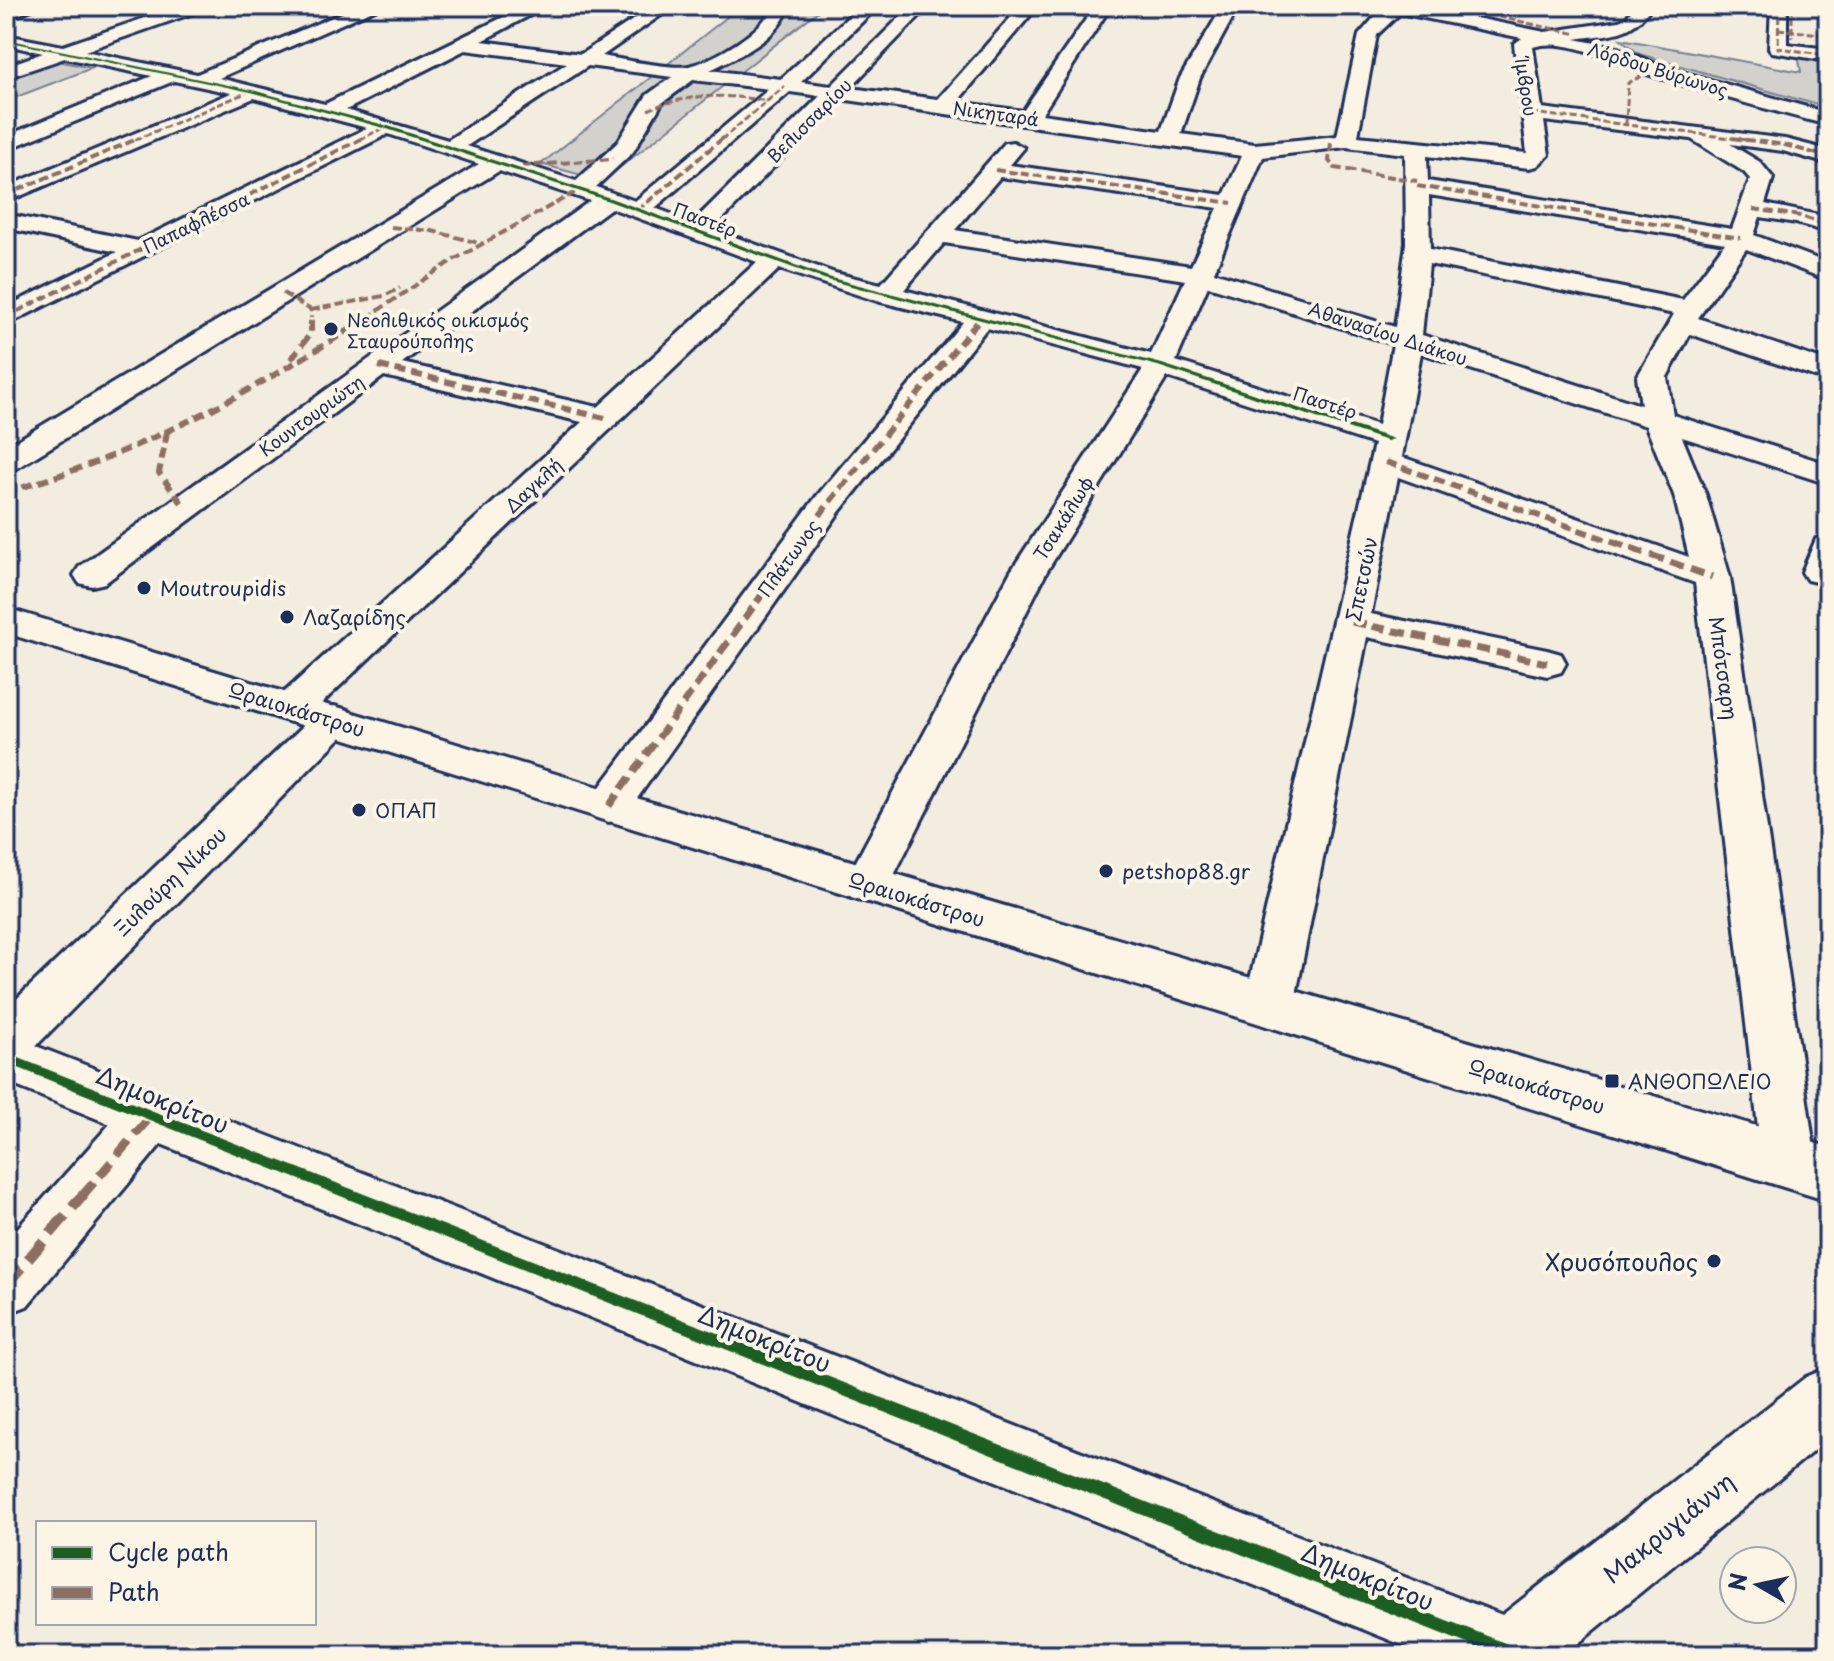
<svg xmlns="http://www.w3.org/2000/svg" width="1834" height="1661" font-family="'Playpen Sans',sans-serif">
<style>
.green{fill:#d3d1cc;stroke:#778095;stroke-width:2}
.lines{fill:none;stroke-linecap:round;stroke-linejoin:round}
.minor-casing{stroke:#1b2f5e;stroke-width:6}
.major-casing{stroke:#1b2f5e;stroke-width:6}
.minor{fill:#fcf5e5;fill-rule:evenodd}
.major{fill:#fcf5e5;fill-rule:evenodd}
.quiet-far5{stroke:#8d6e63;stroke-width:3;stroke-dasharray:7 3;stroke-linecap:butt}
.quiet-far4{stroke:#8d6e63;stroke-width:4;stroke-dasharray:9 4;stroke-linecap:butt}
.quiet-far3{stroke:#8d6e63;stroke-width:6;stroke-dasharray:11 6;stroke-linecap:butt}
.quiet-far2{stroke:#8d6e63;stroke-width:7;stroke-dasharray:14 7;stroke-linecap:butt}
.quiet-far1{stroke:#8d6e63;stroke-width:9;stroke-dasharray:18 9;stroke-linecap:butt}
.quiet{stroke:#8d6e63;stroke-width:11;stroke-dasharray:23 11;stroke-linecap:butt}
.cycleway-casing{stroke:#fcf5e5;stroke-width:5}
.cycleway{fill:#1b5e20;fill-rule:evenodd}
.poi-dot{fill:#1b2f5e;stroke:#fcf5e5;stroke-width:3}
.labels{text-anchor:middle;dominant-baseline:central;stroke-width:8;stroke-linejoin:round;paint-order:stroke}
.far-street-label{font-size:18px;fill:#1b2f5e;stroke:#fcf5e5}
.far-poi-label{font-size:18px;fill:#1b2f5e;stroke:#fcf5e5;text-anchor:start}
.street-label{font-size:20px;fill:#1b2f5e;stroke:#fcf5e5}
.poi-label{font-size:20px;fill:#1b2f5e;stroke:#fcf5e5;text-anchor:start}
.near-street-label{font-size:24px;fill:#1b2f5e;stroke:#fcf5e5}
.near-poi-label{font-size:24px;fill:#1b2f5e;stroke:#fcf5e5;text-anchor:end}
</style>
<rect width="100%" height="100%" fill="#f3ede0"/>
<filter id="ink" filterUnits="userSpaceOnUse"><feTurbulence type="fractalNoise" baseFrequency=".0125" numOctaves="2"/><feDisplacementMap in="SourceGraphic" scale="16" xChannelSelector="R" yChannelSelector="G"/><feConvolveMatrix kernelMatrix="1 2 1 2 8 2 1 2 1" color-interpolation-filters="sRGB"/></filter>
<g filter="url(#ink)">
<!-- green -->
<path class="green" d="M741,6H777L818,11L603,181L541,164Z
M1621,39L1801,72L1798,54L1828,58V108L1639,54Z
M58,61L92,68L6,101V80Z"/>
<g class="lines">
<defs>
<path id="minor" d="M15,6H39L6,20V9Z
M180,6H204L202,10L85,51L197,74L359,6H382L219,78L325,104L526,6H547L482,41L581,54L654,6H674L602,56C620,59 674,70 689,66C714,60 764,31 773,6H789C779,40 740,55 710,70L781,79L860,6H878L801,82L831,86L911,6H929L850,88L938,99L1021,6H1038L957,102L1023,111L1095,6H1111L1042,114L1161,131L1180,78L1223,6H1239L1200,78L1181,134L1255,144L1337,136L1359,35L1384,6H1417L1545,32L1619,21L1626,18L1635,6H1652C1630,38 1611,33 1575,39L1615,47L1661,66L1828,113V125C1769,110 1708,93 1650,75C1616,64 1568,36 1533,47L1542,108L1785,139L1828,150V164L1783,151L1730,144L1760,162L1773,178L1765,204L1828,217V232L1796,223L1760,217L1754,235L1828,263V280L1746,249L1698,318L1828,362V381L1690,334L1667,377L1673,415L1828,464V484L1682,437L1706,495L1730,577L1816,1162L1808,1181L1789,1188L1770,1181L1762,1162L1695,583L1398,477L1371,614L1547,650L1561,654L1566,663L1561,672L1547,676L1367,637L1294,1005L1287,1020L1269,1027L1251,1020L1244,1005L1374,444L1167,377L1047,571L883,897L867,902L851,897L844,884L1011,571L1143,369L987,328L840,511L624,817L609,822L594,817L587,806L594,795L816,497L963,322L877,301L779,269L306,718L292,722L278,718L272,708L278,698L582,422L384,376L105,583L92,586L79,583L74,575L79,567L590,201L499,171L17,468L6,471V447L479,164L388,134L6,325V307L117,252L6,228V214L138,241L367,128L254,98L6,202V187L231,93L174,81L6,150V136L152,76L65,58L6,78V66L43,53L6,45V35L63,46ZM1400,13L1522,38L1514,44L1527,153L1358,136L1377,35ZM465,50L567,63L448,140L346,110ZM588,66L672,77L647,95L617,143L576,181L467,146ZM693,80L769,89L635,201L596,187L633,152L662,103ZM790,92L820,96L693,222L655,208ZM840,99L1242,156L1224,195L1010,165L1024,148L1013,142L1005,143L881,284L835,273L713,229ZM1544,121L1691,139L1744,172L1750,179L1732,229L1428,181L1427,156L1529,168L1537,166L1549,155ZM1346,147L1405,154L1406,243L1395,327L1214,272L1263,157ZM1000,177L1218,208L1191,266L955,230ZM1429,195L1725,243L1683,300L1430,249ZM611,208L757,262L598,407L402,363ZM944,243L1179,279L1185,280L1151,354L904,290ZM1429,264L1674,314L1637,377L1641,405L1422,335ZM1208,286L1393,344L1378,425L1176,361ZM1421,353L1646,426L1674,495L1689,557L1402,457Z
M1771,6H1787V44L1828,49V61L1772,52L1769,48Z
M1828,536V581L1820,583L1807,580L1802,572L1816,539Z
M334,706L348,710L354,720L348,730L36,1046L1510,1618L1535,1628L1545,1655H1427L161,1144L27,1306L6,1314V1241L110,1124L6,1082V1009L320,710Z"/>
<path id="major" d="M6,608L609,790L1828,1147V1201L6,633Z
M1828,1368V1439L1564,1655H1472L1483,1630L1806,1377Z"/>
</defs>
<!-- minor casing -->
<use href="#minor" class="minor-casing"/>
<!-- major casing -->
<use href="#major" class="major-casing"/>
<!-- minor -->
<use href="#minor" class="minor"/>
<!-- major -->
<use href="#major" class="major"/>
<!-- quiet-far5 -->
<path class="quiet-far5" d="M1450,6L1577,34
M1779,6L1778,48L1828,55
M1792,6V38
M1778,29L1828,35
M648,110C687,93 725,94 767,101
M1532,113L1747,140
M1626,125L1628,83L1654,70
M135,140L248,92
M359,140L385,127
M721,140L785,86"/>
<!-- quiet-far4 -->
<path class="quiet-far4" d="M1732,138L1785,145L1828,157
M1331,143L1329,161L1335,168L1417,181
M522,166L613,159
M995,170L1232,203
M1417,186L1741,238
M6,195L139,138
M1753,209L1800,216L1828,225
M637,211L723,138
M391,227L432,231L483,244
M283,293L311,310V318
M311,310L384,296L400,288
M6,317L363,138
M367,318L450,262L581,189"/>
<!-- quiet-far3 -->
<path class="quiet-far3" d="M6,317L9,316
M291,359L311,333V316
M379,366L605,418
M167,432L159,473L185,507
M1386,462L1616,543
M6,492C138,455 256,390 370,316
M800,543L828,504L979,320"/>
<!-- quiet-far2 -->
<path class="quiet-far2" d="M1611,541L1712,577
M1820,572L1828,546
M1352,622L1547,663
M609,806L801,541"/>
<!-- quiet-far1 -->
<path class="quiet-far1" d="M82,1196L151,1116"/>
<!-- quiet -->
<path class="quiet" d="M6,1285L84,1194"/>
<defs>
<path id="cycleway" d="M6,39L252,90L388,126L610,198L828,277L1162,364L1394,439L1387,441L1158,366L824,279L606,200L384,128L251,92L6,41Z
M6,1053L1510,1645L1516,1647L1518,1653L1517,1655H1495L6,1063Z"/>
</defs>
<!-- cycleway casing -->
<use href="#cycleway" class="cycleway-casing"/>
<!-- cycleway -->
<use href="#cycleway" class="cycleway"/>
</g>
</g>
<!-- markers -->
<g class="poi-dot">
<circle cx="331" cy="329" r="8"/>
<circle cx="144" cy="588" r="8"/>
<circle cx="287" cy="617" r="8"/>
<circle cx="359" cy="810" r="8"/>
<circle cx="1106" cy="871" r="8"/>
<rect x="1604" y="1073" width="16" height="16" rx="4"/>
<circle cx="1714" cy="1261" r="8"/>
</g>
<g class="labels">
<!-- far-street labels -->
<g class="far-street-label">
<text transform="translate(1658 69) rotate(17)">Λόρδου Βύρωνος</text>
<text transform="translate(1527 87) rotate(81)">Ίμβρου</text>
<text transform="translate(996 113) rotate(8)">Νικηταρά</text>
<text transform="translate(809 120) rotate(-45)">Βελισσαρίου</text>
<text transform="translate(705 219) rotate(20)">Παστέρ</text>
<text transform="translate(196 222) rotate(-26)">Παπαφλέσσα</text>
<text transform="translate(1388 333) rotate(18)">Αθανασίου Διάκου</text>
<text transform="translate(1325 402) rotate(18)">Παστέρ</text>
<text transform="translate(311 415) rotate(-36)">Κουντουριώτη</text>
<text transform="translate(533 485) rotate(-43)">Δαγκλή</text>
<text transform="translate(1063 518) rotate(-58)">Τσακάλωφ</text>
<text transform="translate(788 558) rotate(-54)">Πλάτωνος</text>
</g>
<!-- far-poi labels -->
<g class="far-poi-label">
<text x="347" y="319">Νεολιθικός οικισμός<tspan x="347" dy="21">Σταυρούπολης</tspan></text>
</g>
<!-- street labels -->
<g class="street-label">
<text transform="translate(1361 579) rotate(-78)">Σπετσών</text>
<text transform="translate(1724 668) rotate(82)">Μπότσαρη</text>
<text transform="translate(297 709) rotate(17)">Ωραιοκάστρου</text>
<text transform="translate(170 881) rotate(-44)">Ξυλούρη Νίκου</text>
<text transform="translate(917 899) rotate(17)">Ωραιοκάστρου</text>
<text transform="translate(1537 1086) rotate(17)">Ωραιοκάστρου</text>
</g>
<!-- poi labels -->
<g class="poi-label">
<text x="160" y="588">Moutroupidis</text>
<text x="303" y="617">Λαζαρίδης</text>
<text x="375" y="810">ΟΠΑΠ</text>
<text x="1122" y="871">petshop88.gr</text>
<text x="1628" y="1081">ΑΝΘΟΠΩΛΕΙΟ</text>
</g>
<!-- near-street labels -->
<g class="near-street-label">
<text transform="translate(163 1099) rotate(22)">Δημοκρίτου</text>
<text transform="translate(765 1338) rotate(22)">Δημοκρίτου</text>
<text transform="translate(1668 1527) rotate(-39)">Μακρυγιάννη</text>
<text transform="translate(1368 1576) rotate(22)">Δημοκρίτου</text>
</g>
<!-- near-poi labels -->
<g class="near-poi-label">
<text x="1698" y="1261">Χρυσόπουλος</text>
</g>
</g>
<!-- margin -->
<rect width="1834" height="1661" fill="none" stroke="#fcf5e5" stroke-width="32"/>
<rect x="16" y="16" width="1802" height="1629" fill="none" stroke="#1b2f5e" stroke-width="3" filter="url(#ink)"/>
<!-- legend -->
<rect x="36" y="1521" width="280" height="104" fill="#fcf5e5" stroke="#a2a6af" stroke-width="2"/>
<rect x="52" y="1547" width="40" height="12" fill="#1b5e20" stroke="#a2a6af" stroke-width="2"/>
<text x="108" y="1561" font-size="24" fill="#1b2f5e">Cycle path</text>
<rect x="52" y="1587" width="40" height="12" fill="#8d6e63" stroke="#a2a6af" stroke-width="2"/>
<text x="108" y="1601" font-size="24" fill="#1b2f5e">Path</text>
<!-- north arrow -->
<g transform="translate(1758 1585) rotate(279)"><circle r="38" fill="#fcf5e5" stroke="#a2a6af" stroke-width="2"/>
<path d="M0-6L14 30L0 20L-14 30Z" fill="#1b2f5e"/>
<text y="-12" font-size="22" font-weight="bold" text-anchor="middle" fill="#1b2f5e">N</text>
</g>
</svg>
